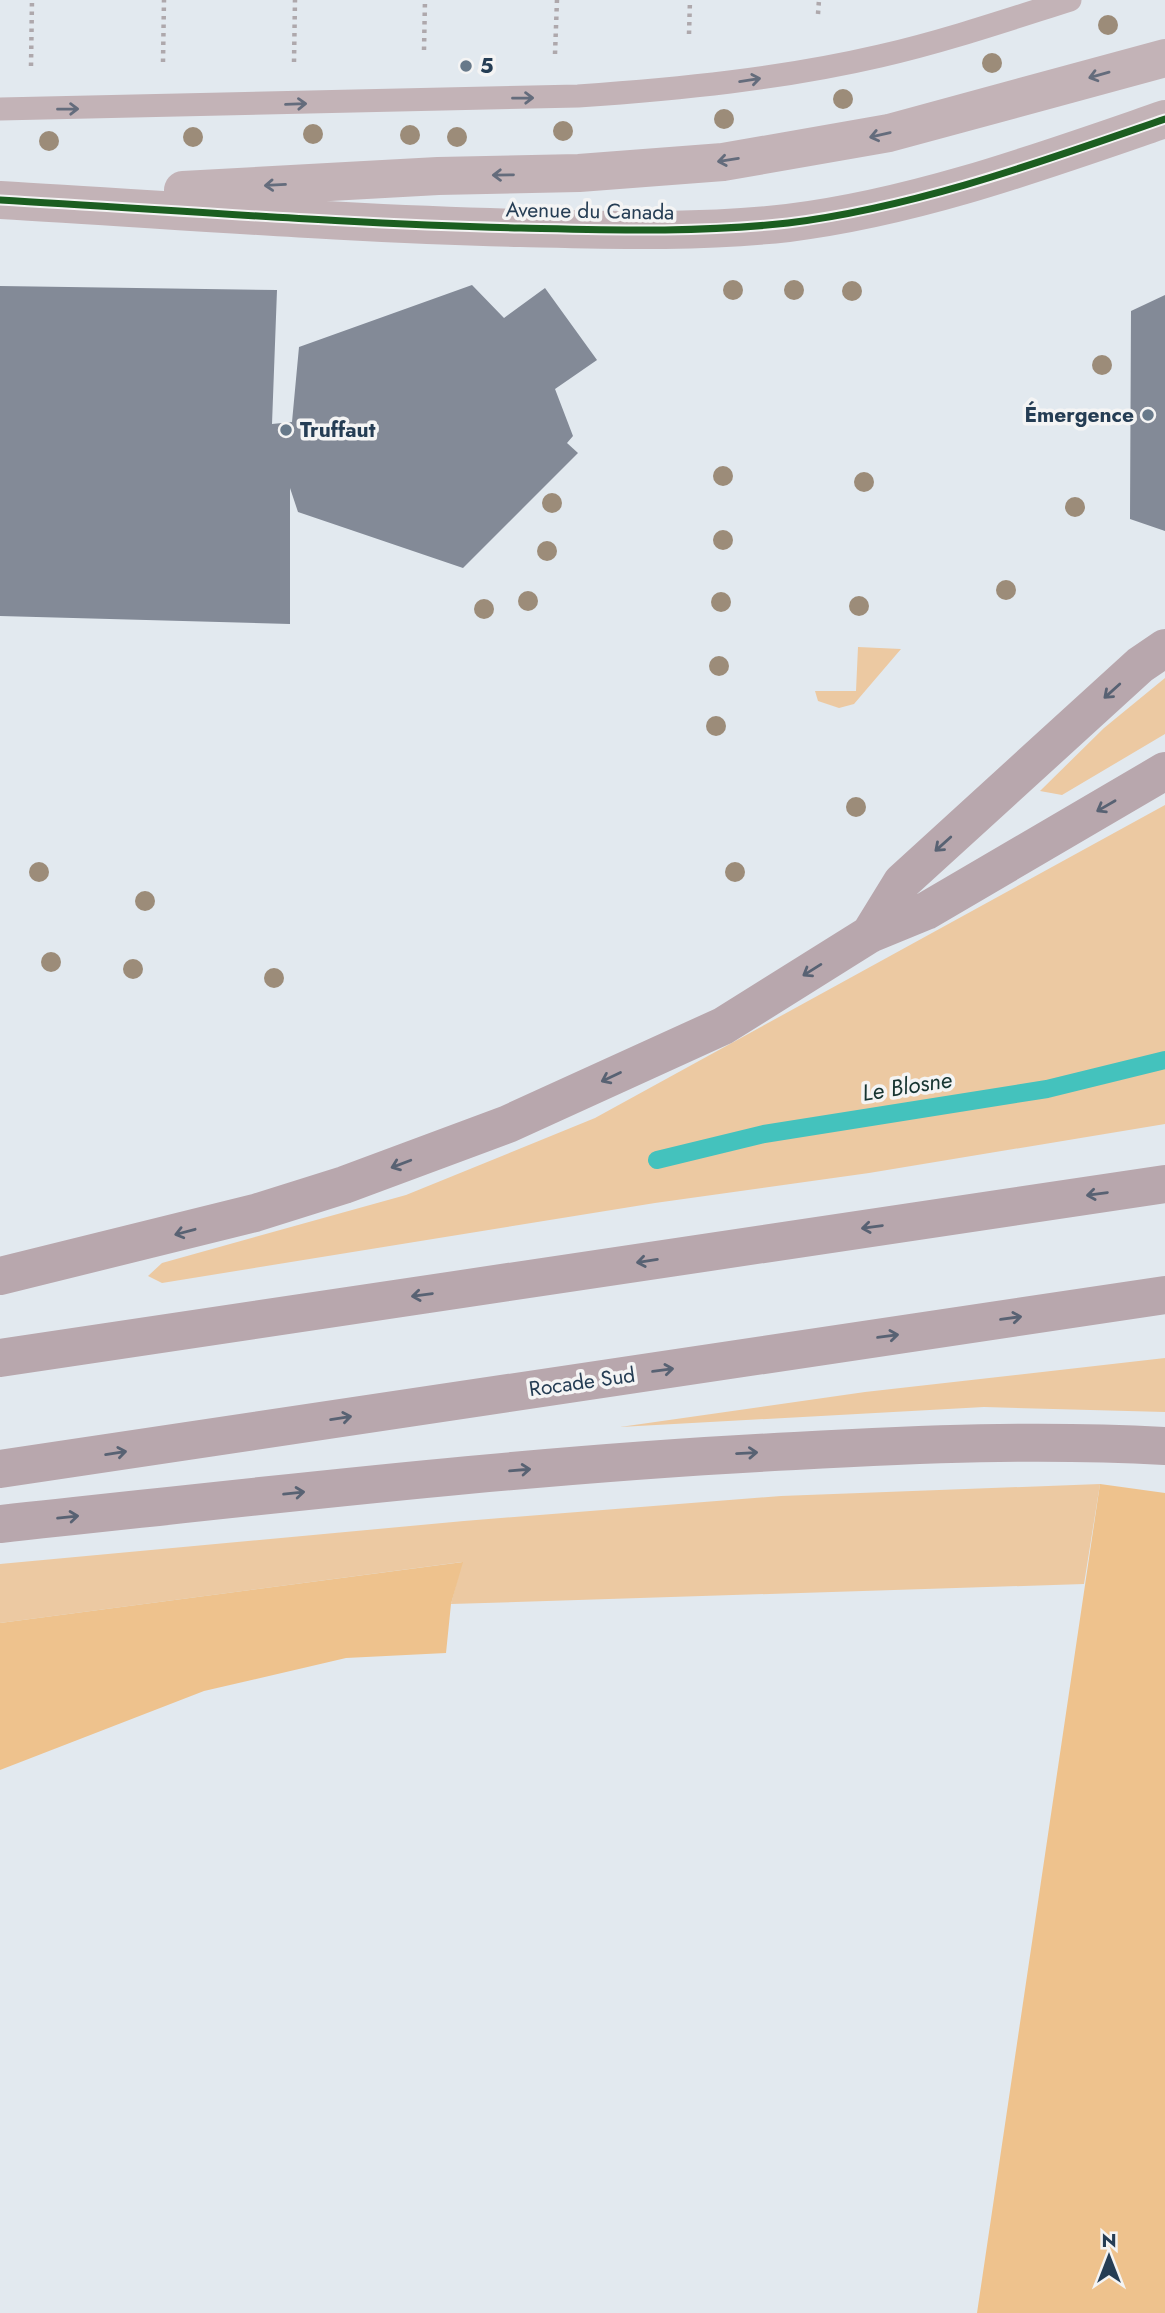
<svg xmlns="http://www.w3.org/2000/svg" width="1165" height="2313" font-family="Jost,sans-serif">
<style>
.green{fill:#ecc9a2}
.forest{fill:#eec28d}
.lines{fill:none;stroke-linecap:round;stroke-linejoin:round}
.stream{stroke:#44c2bd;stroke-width:18}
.building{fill:#838a97}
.path{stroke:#aea8ac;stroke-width:4.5;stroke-dasharray:3.5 5;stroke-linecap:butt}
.service{stroke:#c3b3b7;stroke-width:23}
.tertiary{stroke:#c3b3b7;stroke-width:38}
.trunk{stroke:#b8a7ad;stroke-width:38}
.cycleway-casing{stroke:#f4f4f4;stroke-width:11}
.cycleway{stroke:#1b5e20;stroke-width:7}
.tree{fill:#9c8c79}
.oneway{stroke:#646c7c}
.oneway2{stroke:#586273}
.poi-dot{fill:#67798a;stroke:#f4f4f4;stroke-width:2.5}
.labels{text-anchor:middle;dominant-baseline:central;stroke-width:7;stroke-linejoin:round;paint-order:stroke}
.poi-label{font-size:21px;font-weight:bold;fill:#253d54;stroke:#f4f4f4;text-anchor:start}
.street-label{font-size:21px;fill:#253d54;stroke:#f4f4f4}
.water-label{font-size:23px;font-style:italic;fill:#163431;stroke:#f4f4f4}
</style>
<rect width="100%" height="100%" fill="#e2e9ef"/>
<!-- green -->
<path class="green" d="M858,647L901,649L854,704L839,708L818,701L815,691H856Z
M1165,678V734L1062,795L1040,791L1104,728Z
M1165,805V1124L869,1173L655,1203L162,1283L148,1276L162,1263L406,1195L595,1118Z
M1165,1358V1412L984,1407L620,1427L865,1392Z
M1100,1484L1084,1584L451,1604L462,1562L0,1623V1564L464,1521L781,1496Z"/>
<!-- forest -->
<path class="forest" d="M1100,1484L1165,1493V2313H977Z
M463,1562L451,1604L446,1653L346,1658L204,1691L0,1770V1623Z"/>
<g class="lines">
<!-- stream -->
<path class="stream" d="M657,1160L764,1134L1047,1089L1165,1060"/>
</g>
<!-- building -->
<path class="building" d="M472,285L504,318L545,288L597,360L555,389L573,436L567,443L578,453L463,568L298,512L290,488V624L0,616V286L277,290L272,424L292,422L299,347Z
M1165,295V531L1130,519L1131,311Z"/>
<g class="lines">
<!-- path -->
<path class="path" d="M818,14L819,0
M689,34L690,0
M424,50L425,0
M555,54L557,0
M163,62L164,0
M294,62L295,0
M31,66L32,0"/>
<!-- service -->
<path class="service" d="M0,109L578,96C679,89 781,79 880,56C945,41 1007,20 1070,0"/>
<!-- tertiary -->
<path class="tertiary" d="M183,190L438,176L579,173L723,162L889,133L1165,58
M0,200C174,210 347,224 521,228C611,230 699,233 788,223C917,207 1043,161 1165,119"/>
<!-- trunk -->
<path class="trunk" d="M870,934L902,882L1140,665L1165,648
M0,1276L255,1213L344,1185L508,1124L723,1026L870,934L926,911L1165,771
M0,1358L1165,1184
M0,1469L1165,1295
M0,1524C265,1496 529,1464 795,1451C919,1444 1041,1439 1165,1446"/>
<defs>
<path id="cycleway" d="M0,200C174,210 347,224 521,228C611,230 699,233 788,223C917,207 1043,161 1165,119"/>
</defs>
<!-- cycleway casing -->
<use href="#cycleway" class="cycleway-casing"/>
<!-- cycleway -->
<use href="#cycleway" class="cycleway"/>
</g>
<!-- trees -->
<g class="tree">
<circle cx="1108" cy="25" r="10"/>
<circle cx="992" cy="63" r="10"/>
<circle cx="843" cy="99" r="10"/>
<circle cx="724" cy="119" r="10"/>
<circle cx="563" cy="131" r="10"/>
<circle cx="313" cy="134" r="10"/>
<circle cx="410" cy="135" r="10"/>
<circle cx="193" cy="137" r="10"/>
<circle cx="457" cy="137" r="10"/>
<circle cx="49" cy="141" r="10"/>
<circle cx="733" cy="290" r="10"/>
<circle cx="794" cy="290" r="10"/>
<circle cx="852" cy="291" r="10"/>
<circle cx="1102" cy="365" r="10"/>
<circle cx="723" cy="476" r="10"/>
<circle cx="864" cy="482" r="10"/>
<circle cx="552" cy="503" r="10"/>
<circle cx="1075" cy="507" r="10"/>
<circle cx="723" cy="540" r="10"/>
<circle cx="547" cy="551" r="10"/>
<circle cx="1006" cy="590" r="10"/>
<circle cx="528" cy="601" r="10"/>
<circle cx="721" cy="602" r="10"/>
<circle cx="859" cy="606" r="10"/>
<circle cx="484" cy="609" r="10"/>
<circle cx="719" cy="666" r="10"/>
<circle cx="716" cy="726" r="10"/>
<circle cx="856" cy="807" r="10"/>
<circle cx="39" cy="872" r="10"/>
<circle cx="735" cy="872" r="10"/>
<circle cx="145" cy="901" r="10"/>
<circle cx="51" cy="962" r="10"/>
<circle cx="133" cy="969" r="10"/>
<circle cx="274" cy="978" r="10"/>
</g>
<!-- one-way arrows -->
<defs><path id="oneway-shaft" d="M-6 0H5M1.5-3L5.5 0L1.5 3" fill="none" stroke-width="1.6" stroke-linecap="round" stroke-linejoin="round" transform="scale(1.75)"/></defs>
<g class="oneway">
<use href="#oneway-shaft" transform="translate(1099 75) rotate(164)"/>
<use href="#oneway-shaft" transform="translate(750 80) rotate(-9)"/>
<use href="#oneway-shaft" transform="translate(523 98) rotate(-1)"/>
<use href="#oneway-shaft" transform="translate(296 104) rotate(-2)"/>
<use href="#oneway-shaft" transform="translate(68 109) rotate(-1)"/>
<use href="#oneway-shaft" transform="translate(880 135) rotate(167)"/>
<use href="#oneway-shaft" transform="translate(728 160) rotate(171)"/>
<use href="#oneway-shaft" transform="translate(503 175) rotate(179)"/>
<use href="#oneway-shaft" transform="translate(275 185) rotate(177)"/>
</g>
<g class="oneway2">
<use href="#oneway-shaft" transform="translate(1112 691) rotate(138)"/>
<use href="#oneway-shaft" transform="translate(1106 806) rotate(150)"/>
<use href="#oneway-shaft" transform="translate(943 844) rotate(138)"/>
<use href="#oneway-shaft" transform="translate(812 970) rotate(148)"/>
<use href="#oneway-shaft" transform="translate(611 1077) rotate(155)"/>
<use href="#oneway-shaft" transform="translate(401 1164) rotate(159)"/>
<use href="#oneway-shaft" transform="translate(1097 1194) rotate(172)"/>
<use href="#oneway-shaft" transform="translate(872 1227) rotate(172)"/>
<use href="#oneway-shaft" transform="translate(185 1232) rotate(165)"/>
<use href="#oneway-shaft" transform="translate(647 1261) rotate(171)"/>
<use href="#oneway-shaft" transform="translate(422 1295) rotate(172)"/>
<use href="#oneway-shaft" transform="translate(1011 1318) rotate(-8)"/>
<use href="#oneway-shaft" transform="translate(888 1336) rotate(-8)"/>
<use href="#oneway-shaft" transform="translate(663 1370) rotate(-8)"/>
<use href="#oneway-shaft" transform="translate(341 1418) rotate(-9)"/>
<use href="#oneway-shaft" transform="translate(116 1453) rotate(-9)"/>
<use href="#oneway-shaft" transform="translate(747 1453) rotate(-3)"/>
<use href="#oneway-shaft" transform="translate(520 1470) rotate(-5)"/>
<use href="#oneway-shaft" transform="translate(294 1493) rotate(-6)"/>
<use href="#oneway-shaft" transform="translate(68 1517) rotate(-6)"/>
</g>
<!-- markers -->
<g class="poi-dot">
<circle cx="466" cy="66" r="7"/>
<circle cx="1148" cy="415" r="7"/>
<circle cx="286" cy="430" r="7"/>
</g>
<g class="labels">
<!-- poi labels -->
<g class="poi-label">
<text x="480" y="66">5</text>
<text x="1134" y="415" text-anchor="end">Émergence</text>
<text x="300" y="430">Truffaut</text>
</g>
<!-- street labels -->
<g class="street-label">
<text transform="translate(590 211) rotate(1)">Avenue du Canada</text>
<text transform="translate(582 1382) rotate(-8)">Rocade Sud</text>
</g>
<!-- water labels -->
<g class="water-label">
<text transform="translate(907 1086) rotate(-9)">Le Blosne</text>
</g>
</g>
<!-- north arrow -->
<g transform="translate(1109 2257)" stroke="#f4f4f4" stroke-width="5" paint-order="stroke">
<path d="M0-5L12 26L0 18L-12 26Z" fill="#253d54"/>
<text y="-10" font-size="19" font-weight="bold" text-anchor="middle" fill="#253d54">N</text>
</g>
</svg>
